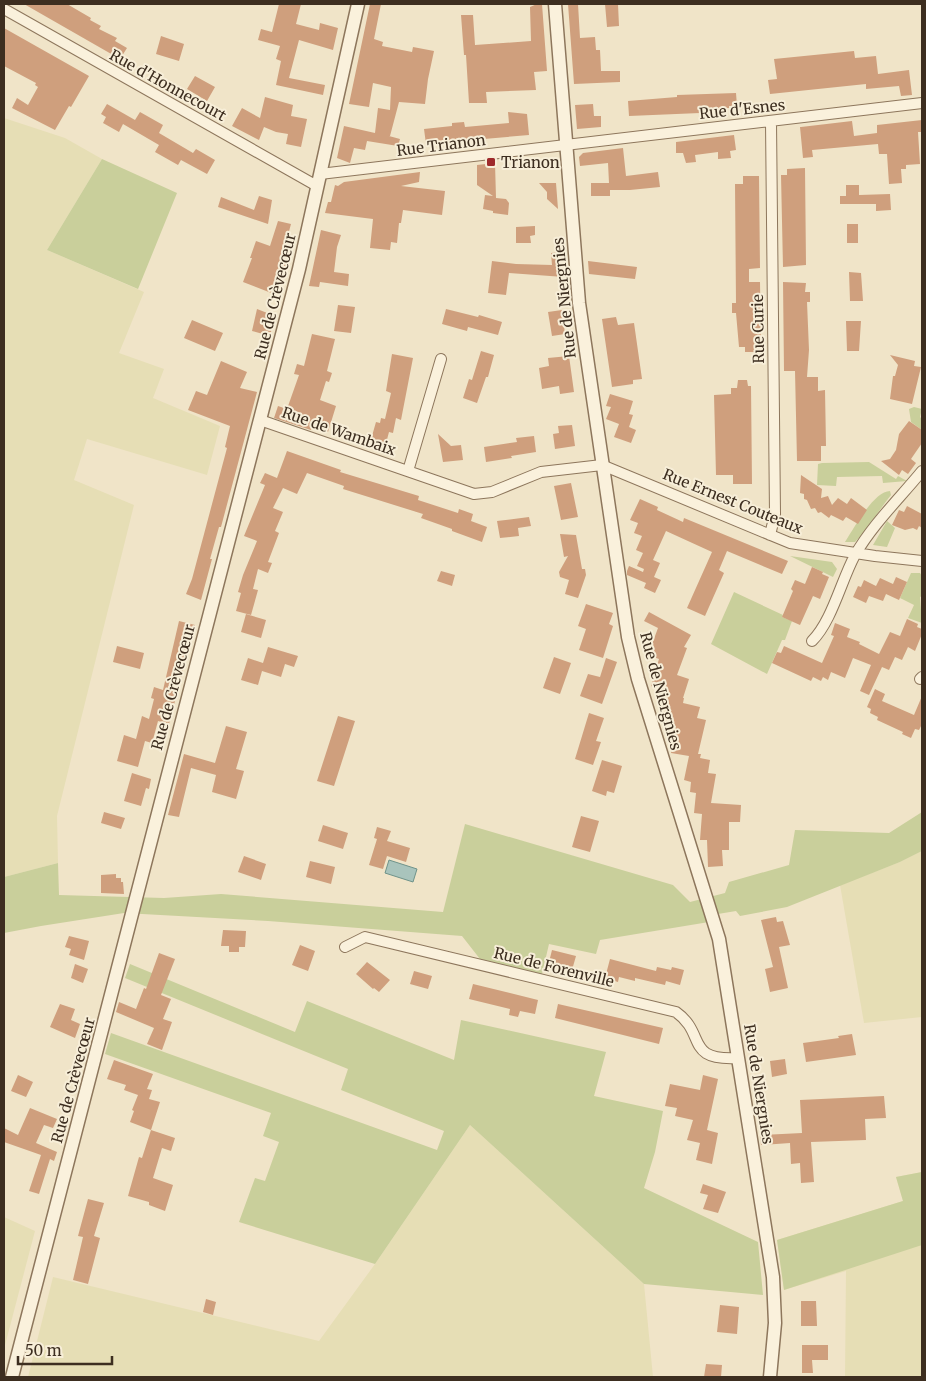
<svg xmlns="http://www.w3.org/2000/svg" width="926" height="1381" font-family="Merriweather,serif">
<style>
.farmland{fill:#e6deb5}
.green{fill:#c9cf9b}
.water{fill:#a9c4bc;stroke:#6f938a}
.building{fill:#cf9f7d}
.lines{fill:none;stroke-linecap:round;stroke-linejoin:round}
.minor-casing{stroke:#8d765c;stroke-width:12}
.tertiary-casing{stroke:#8d765c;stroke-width:15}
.minor{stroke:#faf1dc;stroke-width:10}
.tertiary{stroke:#faf1dc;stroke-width:12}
.poi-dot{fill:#9e2a2b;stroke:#f7eed8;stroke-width:2}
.labels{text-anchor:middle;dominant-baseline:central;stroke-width:4;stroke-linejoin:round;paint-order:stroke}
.street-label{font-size:15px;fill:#3d2e20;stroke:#f7eed8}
.poi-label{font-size:15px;fill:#3d2e20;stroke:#f7eed8;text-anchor:start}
</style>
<rect width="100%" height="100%" fill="#f0e4c8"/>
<!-- farmland -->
<path class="farmland" d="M4,118L65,138L102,159L47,250L144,292L119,353L164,369L153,398L220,426L207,475L87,439L74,480L134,505L57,816L58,863L4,877Z
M922,851V1017L864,1023L840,885L900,862Z
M470,1125L644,1284L653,1377H28L53,1277L319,1341L375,1264Z
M922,1172V1377H845L846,1271L784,1290L777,1240L903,1201L896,1177Z
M4,1217L35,1231L4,1349Z"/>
<!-- green -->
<path class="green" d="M102,159L177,193L138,289L47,250Z
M914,407L922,409L920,417L922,419V430L911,422L909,409Z
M869,462L896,479L898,476L907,481L883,483L882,476L837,477L836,486L817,485L818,464L822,463Z
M890,491L891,495C879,510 868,529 855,542H845C854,528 874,491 890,491Z
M887,521L895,528L887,547L873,545Z
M790,556L832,562L837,569L833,577Z
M911,573H920L922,576V596L920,597L922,623L908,618L914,605L900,598Z
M734,592L783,615L782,617L792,621L785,640H782L767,674L711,644Z
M922,812V851L900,862L787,907L740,916L736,911L706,916L709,922L600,940L596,954L549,944L542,974L480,959L462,936L268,921L124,913L41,926L4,933V877L58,863L59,895L164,898L221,894L443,912L465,824L673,885L690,902L725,893L729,882L789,865L795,830L889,833Z
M130,964L295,1032L307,1001L454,1060L461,1020L606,1052L594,1096L663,1111L655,1152L644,1188L758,1242L763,1295L644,1284L470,1125L375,1264L239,1222L255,1178L265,1181L279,1142L263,1136L271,1113L105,1054L111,1033L437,1150L444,1131L341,1090L348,1069L125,978Z
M922,1172V1245L784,1290L777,1240L903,1201L896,1177Z"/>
<!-- water -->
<path class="water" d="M389,860L417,869L413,882L385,873Z"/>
<!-- building -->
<path class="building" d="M24,4H67L91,18L90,20L101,26L99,29L117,38L115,41L127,48L120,59Z
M279,4H301L296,24L319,30L320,23L338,28L333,50L299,40L289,78L325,85L323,95L276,85L281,61L276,59L280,46L258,40L261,29L272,32Z
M370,4H381L374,39L383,42L382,46L412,52L413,47L434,51L428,79L425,104L399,102L390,136H389L400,139L398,146L367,141L365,150L354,148L350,163L337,158L344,126L375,133L378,108L390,110L391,87L373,83L369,107L349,104Z
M537,4H542L547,71L534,72L536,90L486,92L487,103H469L466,55H464L461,15H473L475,45L531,41L530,7Z
M568,4H578L580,38L595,37L596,50H600L601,71H620V82L574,84Z
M605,4H618L619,26L607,27Z
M4,28L89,76L71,107L69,106L55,130L12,108L17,98L28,105L38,87L35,85L36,83L4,66Z
M161,36L184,44L179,61L156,54Z
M854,51L855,58L876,56L878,74L909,70L912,95L901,96L899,86L866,89V84L770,94L768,80L777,79L774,59Z
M195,76L215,87L207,101L187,89Z
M736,93L737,106H729V108L709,109L699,112L700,113L629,116L628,101L677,97V95Z
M265,97L293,105L291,116L307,119L301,147L286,144L288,134L276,132L264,127L259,140L232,126L242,108L260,118Z
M107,104L135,120L140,112L163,125L159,133L193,153L196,149L215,160L207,174L181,160L178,165L155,152L159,145L123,124L119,132L103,123L106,117L101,114Z
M593,104L594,116H601V127L577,129L575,105Z
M508,112L527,114L529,135L426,144L424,129L452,126V123L464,122L465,127L509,123Z
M922,120V132H918L920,164L906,165V169H901L902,183L889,184L887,154H879L878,144L812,150L813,157L803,158L800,127H801L852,121L854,136L877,133V125Z
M734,135L736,150L730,151L731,158L718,159V152L695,155L696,162L686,163L683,153H676V142Z
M623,148L626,176L658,172L660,187L630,190H610V196H591V183H609L608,163L580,166L579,157L583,153Z
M495,163L496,198L506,199L509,203L508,215L493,213V211L483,209L485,195L493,196L477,185V165Z
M805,168L806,265L783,267L781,175H787V169Z
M420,172L419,182L401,186L445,191L442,215L403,210L401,223H399L397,243L391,242L390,250L370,248L373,219L325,213L328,202H331L335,185L338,186L344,182Z
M743,176H759L760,268L749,269V282H760L761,352H745V347H739L736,313H732V303H736L735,184H743Z
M539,183H556L558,209L547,199V192Z
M846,185H859V195L890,194L891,210L876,211V204H840V196H846Z
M259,196L272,200L268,224L218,207L221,197L254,210Z
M278,221L291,224L282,257L288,259L279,296L243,282L252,258H250L256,241L270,246Z
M847,224H858V243H847Z
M535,226V235L530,236L531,243H516V227Z
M321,230L341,235L337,247L334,272L349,274L348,286L320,282L319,287L309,286Z
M562,252L564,277L509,273L506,295L488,293L492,261L516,264L552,265L551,253Z
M588,261L637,267L635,279L589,274Z
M849,272L861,273L863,301H850Z
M783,282L806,283L805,292H810V302H807L809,350L807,377H818V391L825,390L826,446H821V461H797L795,371H784Z
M338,305L355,307L351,333L334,331Z
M257,309L275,316L270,336L252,331Z
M446,309L478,317L479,315L502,322L498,335L468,327L467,331L442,324Z
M562,310L565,334L552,336L548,312Z
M616,317L618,325L634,323L642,379L633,380V384L612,387L602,319Z
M192,320L223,333L215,351L184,338Z
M846,321H861L859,351H847Z
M312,334L335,339L327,371L332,373L329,382L326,381L320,400L336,406L328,432L312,427L311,430L274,418L278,406L287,409L299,375L294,374L297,364L304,366Z
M481,351L494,355L488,377H486L477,403L463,398L469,379L472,380Z
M392,354L413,358L401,420L396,418L393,433L389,432L385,447L370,443L376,422L380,423L381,418L385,419L391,393L386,391Z
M890,355L915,361L914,366L921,367L912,404L890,399L893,376H895L898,365Z
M569,356L574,392L560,394L559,386L542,389L539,368L549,366L548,358Z
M221,361L247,372L240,388L257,392L221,527H219L210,559H212L201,600L186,594L192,579L227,448L225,447L230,426L188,410L196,391L207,395Z
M738,380H747L748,386H751L752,484H733V475H716L714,395L731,394V388H737Z
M610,394L633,401L629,414L633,415L629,427L636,430L631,443L614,437L619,424L606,419L611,407L606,406Z
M909,421L922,430V443L911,459L916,463L908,474L902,470L899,475L881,461L890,459L896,450L899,434Z
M572,425L575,446L555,449L553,434L559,433L558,426Z
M438,434L451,446L461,445L463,460L443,462Z
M534,436L536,452L511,456L512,458L486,462L484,447L517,442L516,438Z
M287,451L341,470L340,472L419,496L418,500L458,513L459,509L473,514L471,521L487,527L482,542L452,531V529L421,518L423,514L343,489L344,486L307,473L297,494L283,488L273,508L283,512L275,531L279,533L268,562L272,563L268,573L258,569L253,589L258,590L251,615L236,611L241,593L238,592L243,575L257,541L244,536L265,485L260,483L265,473L277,478Z
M801,475L822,489L821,498L828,496L832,505L838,498L847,504L851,498L867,510L858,524L846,517L843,521L831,515L829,518L821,512L818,513L815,508L811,509L807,500L804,499V494L800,493Z
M571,483L578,517L561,520L554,486Z
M640,499L658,507L657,510L683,522L684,518L788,561L782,574L727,551L719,570L724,573L705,616L687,608L712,552L666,531L653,560L660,563L654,577L661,580L655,593L644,588L646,583L627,575V571L629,566L643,572L644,569L637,566L643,553L636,550L642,536L634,533L638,523L630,520Z
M907,506L922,514V528L919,526L917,530L913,528L905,530L892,525L899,510L904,512Z
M529,517L531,526L518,528L519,536L500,538L497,521Z
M560,534L576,535L582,569H585L586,575L578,598L565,594L569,580L560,577L559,572L568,556L564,557Z
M812,567L823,572L822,574L829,577L820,599L813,596L800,625L782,617L793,591L791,589L795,580L805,584Z
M441,571L455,575L452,586L437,581Z
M896,577L907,582L899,600L886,594L883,601L869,596L866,603L853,597L858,586L861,587L864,580L876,586L880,578L893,584Z
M586,604L613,613L609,624L613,626L603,658L579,650L586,629L578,626Z
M649,612L691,635L684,647L687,648L677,675L689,679L683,698H684L683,703L700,707L697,718L706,720L698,754H701L700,758L710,760L708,773L716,774L711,803L741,805L740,822H729V850H722L723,866L708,867L707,840H700L702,814L694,813L696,793L690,792L691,782L684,780L689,756L671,753L676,726L662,723L669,692L651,686L659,659L648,655L658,628L644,621Z
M246,614L266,620L261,638L241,632Z
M907,619L918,624L917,627L922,629V634L915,651L908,647L902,660L895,657L889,670L882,667L869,695L860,691L871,665L853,658L845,678L831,672L828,680L823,677L821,681L813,677L811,681L772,663L777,652L781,653L784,646L822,663L834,636L831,635L835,623L850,629L847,637L860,642L859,644L879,654L890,632L900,636Z
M179,621L195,625L169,724L158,721L152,743L145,741L138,767L117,761L124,735L136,739L142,716L149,719L154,699L151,698L154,687L163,690Z
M117,646L144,653L140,669L113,662Z
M268,647L298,656L294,667L285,664L281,677L262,671L258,685L241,680L248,658L263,663Z
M554,657L571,663L560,694L543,688Z
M606,658L617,662L602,704L580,696L588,674L600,677Z
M875,689L885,694L882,701L914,715L922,696V724L919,730L915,729L911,738L902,734L903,732L877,720L878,717L870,713L871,709L867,707Z
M589,713L604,718L596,741L601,742L593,765L575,759Z
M338,716L355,721L334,786L317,781Z
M226,726L247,732L236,769L244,771L236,799L212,792L216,775L191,768L179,817L168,815L184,754L215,763Z
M602,760L622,766L614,793L607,791L606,796L592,791Z
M132,773L151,779L149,789L146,788L141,806L124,801Z
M104,812L125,818L121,829L101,823Z
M581,816L599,821L590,852L572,847Z
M323,825L348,833L343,849L318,841Z
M377,827L391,831L387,841L410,848L406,862L387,856L383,869L369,865L377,839L374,838Z
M244,856L266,864L261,880L238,872Z
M310,861L335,867L331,884L306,877Z
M116,874V878H121V882H123L124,894L101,893V875Z
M776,917L777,922L783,921L790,945L779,947L788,988L770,992L765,969L773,967L761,920Z
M223,930L246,931L245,947H239V952H229V946H221Z
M69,936L89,941L84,960L69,955L71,949L65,947Z
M300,945L315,951L308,971L292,965Z
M552,950L576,956L572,970L548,966Z
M159,953L175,959L161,995L171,999L163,1019L172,1022L162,1050L147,1044L154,1028L116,1012L119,1002L136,1009L144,988L146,989Z
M610,959L656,971L657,967L671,970L672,967L684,970L680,985L666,981L665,985L635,978V981L619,977L618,982L605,978Z
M367,962L390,980L379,992L374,988L373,989L356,974Z
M75,964L88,969L83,983L71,978Z
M414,971L432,976L428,989L410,984Z
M473,984L538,1000L535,1014L520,1011L518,1017L509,1015L510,1009L469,999Z
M60,1004L75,1009L71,1020L80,1024L75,1038L50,1027Z
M558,1004L663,1028L659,1044L555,1018Z
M852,1034L856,1055L806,1062L803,1043L839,1038L838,1036Z
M785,1059L787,1074L772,1077L770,1061Z
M114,1060L153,1074L147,1089L152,1090L149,1099L160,1102L151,1130L130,1122L134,1111L132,1110L138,1095L124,1090L126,1085L107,1079Z
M18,1075L33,1082L26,1097L11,1091Z
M703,1075L718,1079L707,1130L718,1133L712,1164L696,1160L700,1143L687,1140L693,1120L675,1116L677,1108L665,1106L670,1084L700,1090Z
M884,1096L886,1118L865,1119L866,1140L811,1142L814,1182L801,1183L800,1163L791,1164L790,1143L761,1145L760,1135L802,1133L800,1100Z
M30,1108L57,1119L53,1128L44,1125L36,1143L57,1152L54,1161L50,1159L39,1194L29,1191L41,1155L4,1142V1128L18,1135Z
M151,1130L175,1138L171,1151L162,1148L153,1178L173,1185L165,1211L149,1205V1202L128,1196L139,1157L142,1158Z
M703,1184L726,1192L718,1213L703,1209L708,1195L700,1193Z
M88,1199L104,1203L94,1236L100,1238L88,1284L73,1280L83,1237L78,1236Z
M206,1299L216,1302L213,1315L203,1312Z
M801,1301H816L817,1326H801Z
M720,1305L739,1307L737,1334L717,1332Z
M802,1345H828V1360H812L813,1373H802Z
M706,1364L722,1365L721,1377H704Z"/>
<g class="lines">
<defs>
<path id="minor" d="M4,9L317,186
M320,174L922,103
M260,420L474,494L492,492L541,472L602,465L790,543L875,556L922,561
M408,471L441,359
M770,535L775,514L771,122
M812,641C832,621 841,581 855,555C873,524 899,499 922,471
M920,679L922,677
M345,947L365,937L676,1012C707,1034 684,1061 738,1058"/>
<path id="tertiary" d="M555,4L579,303L628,637L638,679L719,939L773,1277L775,1323L770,1377
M12,1377L299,269L358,4"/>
</defs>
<!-- minor casing -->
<use href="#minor" class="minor-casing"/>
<!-- tertiary casing -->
<use href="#tertiary" class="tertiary-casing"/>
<!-- minor -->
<use href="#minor" class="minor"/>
<!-- tertiary -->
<use href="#tertiary" class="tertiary"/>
</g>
<!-- markers -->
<rect class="poi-dot" x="486" y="157" width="10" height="10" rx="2.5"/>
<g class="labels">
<!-- street labels -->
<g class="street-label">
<text transform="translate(168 85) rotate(29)">Rue d'Honnecourt</text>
<text transform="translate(742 109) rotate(-6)">Rue d'Esnes</text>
<text transform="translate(441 145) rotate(-7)">Rue Trianon</text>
<text transform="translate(275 296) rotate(-76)">Rue de Crèvecœur</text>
<text transform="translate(564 298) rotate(-96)">Rue de Niergnies</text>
<text transform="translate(758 329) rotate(-91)">Rue Curie</text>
<text transform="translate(339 431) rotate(19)">Rue de Wambaix</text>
<text transform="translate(733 501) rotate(22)">Rue Ernest Couteaux</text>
<text transform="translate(173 687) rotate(-75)">Rue de Crèvecœur</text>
<text transform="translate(661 691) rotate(75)">Rue de Niergnies</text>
<text transform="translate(554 967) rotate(14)">Rue de Forenville</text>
<text transform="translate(73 1080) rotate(-75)">Rue de Crèvecœur</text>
<text transform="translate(759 1084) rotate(81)">Rue de Niergnies</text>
</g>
<!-- poi labels -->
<g class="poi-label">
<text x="501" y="162">Trianon</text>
</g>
</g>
<!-- border -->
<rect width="926" height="1381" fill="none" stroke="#3d2e20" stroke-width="10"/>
<!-- scale -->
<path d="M18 1356v8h94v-8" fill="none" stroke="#3d2e20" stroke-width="2.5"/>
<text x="25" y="1356" font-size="15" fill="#3d2e20" stroke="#f7eed8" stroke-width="4" paint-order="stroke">50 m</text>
</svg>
